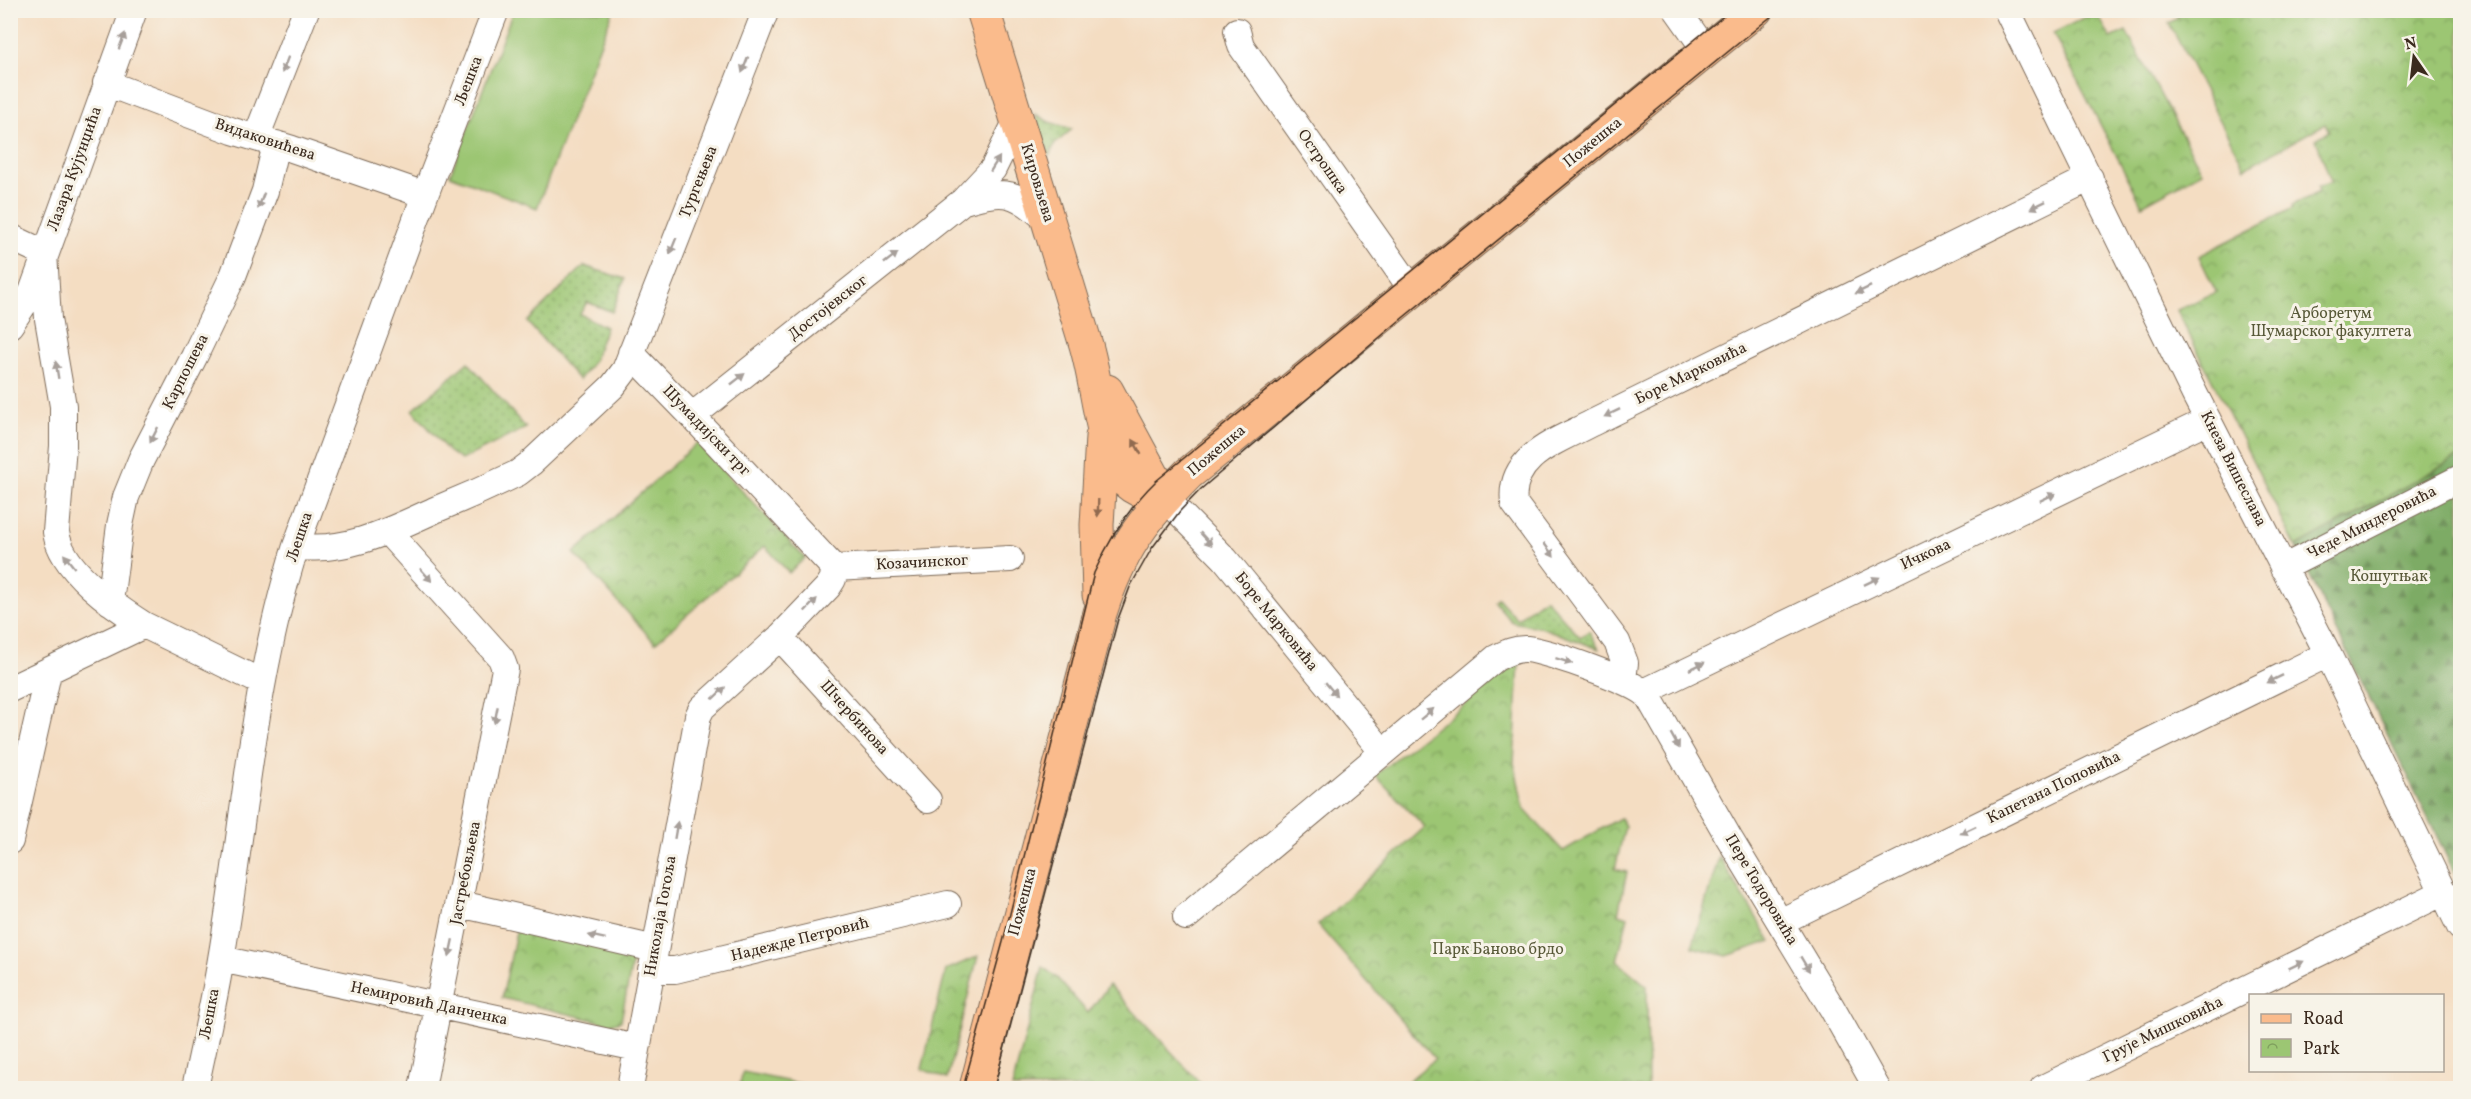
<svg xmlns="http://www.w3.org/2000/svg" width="2471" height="1099" font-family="Vollkorn,serif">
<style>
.grass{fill:url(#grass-dots);stroke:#6c7848;stroke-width:1.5}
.forest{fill:url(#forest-firs);stroke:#5c6a42;stroke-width:1.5}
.park{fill:url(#park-crowns);stroke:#6c7848;stroke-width:1.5}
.pitch{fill:#9cc673;stroke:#6c7848;stroke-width:1.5}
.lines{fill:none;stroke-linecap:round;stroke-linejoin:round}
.minor-casing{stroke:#7c6957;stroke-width:28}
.major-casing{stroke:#7c6957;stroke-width:35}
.minor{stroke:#fff;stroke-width:26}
.major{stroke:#fabb8c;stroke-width:33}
.tram{stroke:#3b2a1e;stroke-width:1.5}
.oneway{fill:#a79f9a}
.oneway2{fill:#916b50}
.labels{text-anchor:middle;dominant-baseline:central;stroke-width:6;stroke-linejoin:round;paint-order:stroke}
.street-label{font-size:16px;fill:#3b2a1e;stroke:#f7f3e8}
.park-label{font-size:16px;fill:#585938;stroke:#f7f3e8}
</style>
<defs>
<pattern id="grass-dots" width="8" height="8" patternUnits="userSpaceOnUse" patternTransform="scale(1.5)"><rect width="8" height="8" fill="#9cc673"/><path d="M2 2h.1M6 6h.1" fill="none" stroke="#80a15e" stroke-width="1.8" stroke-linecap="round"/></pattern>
<pattern id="forest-firs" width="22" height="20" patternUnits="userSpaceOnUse" patternTransform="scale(1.5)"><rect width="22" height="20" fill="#7dab65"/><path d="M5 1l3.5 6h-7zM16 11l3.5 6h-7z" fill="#688b53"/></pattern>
<pattern id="park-crowns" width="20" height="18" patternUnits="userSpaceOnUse" patternTransform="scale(1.5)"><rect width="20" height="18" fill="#9cc673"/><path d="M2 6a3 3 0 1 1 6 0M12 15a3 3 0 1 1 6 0" fill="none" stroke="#80a15e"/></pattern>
</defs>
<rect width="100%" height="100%" fill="#f7f3e8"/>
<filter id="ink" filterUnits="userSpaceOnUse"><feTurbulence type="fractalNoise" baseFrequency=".0167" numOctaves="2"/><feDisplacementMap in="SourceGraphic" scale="12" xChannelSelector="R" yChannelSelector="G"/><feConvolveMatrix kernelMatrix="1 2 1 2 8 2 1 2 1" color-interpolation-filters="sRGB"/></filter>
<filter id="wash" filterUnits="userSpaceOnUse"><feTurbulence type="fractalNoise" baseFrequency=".008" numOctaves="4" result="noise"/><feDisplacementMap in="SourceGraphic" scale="24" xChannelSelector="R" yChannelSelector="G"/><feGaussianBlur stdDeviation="1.35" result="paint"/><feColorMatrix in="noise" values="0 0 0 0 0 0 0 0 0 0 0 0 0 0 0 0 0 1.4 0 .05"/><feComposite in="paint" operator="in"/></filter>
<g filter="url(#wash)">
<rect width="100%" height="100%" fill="#f4ddc2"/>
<!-- grass -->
<path class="grass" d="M1035,114L1049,122L1072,129L1055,144L1049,156Z
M584,266L625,279L612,312L587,302L580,314L606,327L593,362L579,380L527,322Z
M468,362L526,428L461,460L449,452L413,410Z
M1498,598L1517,619L1545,598L1580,637L1589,631L1599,649L1543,628L1512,622L1495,602Z"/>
<!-- forest -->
<path class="forest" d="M2460,456V884L2296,547Z"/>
<!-- park -->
<path class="park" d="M2175,10L2460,11V456L2296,547L2177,310L2216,292L2199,256L2293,208V205L2319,192L2318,187L2331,182L2316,139L2329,131L2325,124L2245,168L2169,23L2178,18Z
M2096,12L2111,38L2126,31L2202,172L2142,205L2053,33Z
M697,443L805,558L789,573L765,546L655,643L574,553Z
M1519,662L1514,763L1524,809L1563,851L1620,818L1625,826L1615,869L1627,872L1618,914L1628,917L1617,961L1647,986L1648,1088H1400L1435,1059L1318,925L1425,827L1375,775Z
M1719,857L1771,941L1727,956L1692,947Z
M517,928L634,952L621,1021L610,1024L502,998Z
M978,956L947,1079L922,1069L946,970Z
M1043,967L1057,978L1088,1013L1109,985L1205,1088H1012Z"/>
<!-- pitch -->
<path class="pitch" d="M513,11H613L537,208L450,175Z
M743,1072L815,1087L814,1088H739Z"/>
</g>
<g filter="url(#ink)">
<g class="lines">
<defs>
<path id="minor" d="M1677,10L1706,51
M2007,10L2195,395L2328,654L2460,927
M1237,31L1241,46L1413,291
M106,83L233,131L292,149L425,195
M256,138L306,10
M964,201C1008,188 1015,192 1049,222
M10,237L44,253
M44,253L48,319L63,406V446L56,532C61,570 114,606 144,625
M10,325L32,292L134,10
M692,416L963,201L993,169L1017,120
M1165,498L1225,559L1382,751
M388,532L501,658L505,669L422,1088
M296,546C346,554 393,529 437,509C464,498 491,486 518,473L531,463L613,386L625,370L766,10
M834,568L1010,559
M2283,568L2460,478
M110,602L120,525L126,497L141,460L194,357L233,276L265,191L276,144
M780,637L928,800
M1623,680L1625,663L1617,642L1514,503C1508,456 1558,441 1592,423L2090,178
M10,689L144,625L261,682
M1644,692L2208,420
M10,841L48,673
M460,904L655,949
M1186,917L1496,658C1506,653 1516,648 1527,649C1547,651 1637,682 1648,696L1729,838L1832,1008L1877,1088
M1780,922L2328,654
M221,959L637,1048
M651,970H675L948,904
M195,1088C204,1045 214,1002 221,959C245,820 253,680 296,546L425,195L496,10
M630,1088L698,716L702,708L780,637L828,587L833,579L834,568L692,416L631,353
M2043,1088L2444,892"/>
<path id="major" d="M983,10C1018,122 1052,233 1086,345C1098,387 1099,431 1119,472C1128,489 1147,494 1165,498
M1107,391L1165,498
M1099,595L1097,525L1102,437
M976,1088L1100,613C1120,550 1142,520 1188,474L1756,10"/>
</defs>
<!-- minor casing -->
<use href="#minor" class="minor-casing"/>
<!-- major casing -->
<use href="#major" class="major-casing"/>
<!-- minor -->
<use href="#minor" class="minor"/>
<!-- major -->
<use href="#major" class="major"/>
<!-- tram -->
<path class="tram" d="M963,1088L1003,942L1094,573C1109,540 1129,507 1156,481L1731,10
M994,1088L1118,619L1130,587L1152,548L1180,511L1201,489L1399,321L1779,10"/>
</g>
<!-- one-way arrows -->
<defs><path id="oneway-solid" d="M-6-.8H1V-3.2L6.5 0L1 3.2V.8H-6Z" transform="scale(1.5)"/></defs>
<g class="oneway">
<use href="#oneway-solid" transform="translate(122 41) rotate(-69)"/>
<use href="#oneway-solid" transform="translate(285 65) rotate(111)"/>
<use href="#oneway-solid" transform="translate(745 65) rotate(111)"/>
<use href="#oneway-solid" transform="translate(995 164) rotate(-58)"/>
<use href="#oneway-solid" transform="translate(261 201) rotate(111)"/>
<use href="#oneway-solid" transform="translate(2038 205) rotate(154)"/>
<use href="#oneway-solid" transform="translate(673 246) rotate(112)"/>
<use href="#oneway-solid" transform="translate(891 258) rotate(-38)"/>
<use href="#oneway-solid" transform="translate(1863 290) rotate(154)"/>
<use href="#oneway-solid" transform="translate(57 370) rotate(-99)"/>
<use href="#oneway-solid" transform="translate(738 379) rotate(-38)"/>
<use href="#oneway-solid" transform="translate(1612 413) rotate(154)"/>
<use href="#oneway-solid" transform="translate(154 435) rotate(117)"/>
<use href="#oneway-solid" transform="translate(2048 497) rotate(-25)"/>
<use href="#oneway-solid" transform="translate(1206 539) rotate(47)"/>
<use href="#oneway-solid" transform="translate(1549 550) rotate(54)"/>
<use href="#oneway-solid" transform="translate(69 561) rotate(-128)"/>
<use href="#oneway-solid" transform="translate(426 575) rotate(48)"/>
<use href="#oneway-solid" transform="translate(1872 581) rotate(-26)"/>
<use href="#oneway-solid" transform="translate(811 605) rotate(-46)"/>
<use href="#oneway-solid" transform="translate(1564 661) rotate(18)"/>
<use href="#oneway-solid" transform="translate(1697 666) rotate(-26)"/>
<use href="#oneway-solid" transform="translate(2275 679) rotate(154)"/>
<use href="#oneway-solid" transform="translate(1331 689) rotate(50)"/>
<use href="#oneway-solid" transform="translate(719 693) rotate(-43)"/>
<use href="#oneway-solid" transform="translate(1427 714) rotate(-39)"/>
<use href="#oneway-solid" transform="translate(496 715) rotate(101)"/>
<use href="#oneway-solid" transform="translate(1675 741) rotate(61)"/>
<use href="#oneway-solid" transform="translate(676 830) rotate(-80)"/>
<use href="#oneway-solid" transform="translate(1968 830) rotate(154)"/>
<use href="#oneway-solid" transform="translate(597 937) rotate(-168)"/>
<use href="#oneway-solid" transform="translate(451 948) rotate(102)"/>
<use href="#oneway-solid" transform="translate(1805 964) rotate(59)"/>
<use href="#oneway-solid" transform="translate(2296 965) rotate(-26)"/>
</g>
<g class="oneway2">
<use href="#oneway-solid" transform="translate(1137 447) rotate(-119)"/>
<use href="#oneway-solid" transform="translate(1098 508) rotate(92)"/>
</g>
</g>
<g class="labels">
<!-- street labels -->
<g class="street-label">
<text transform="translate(469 81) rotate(-69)">Љешка</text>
<text transform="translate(265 140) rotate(18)">Видаковићева</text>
<text transform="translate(1593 143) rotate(-39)">Пожешка</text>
<text transform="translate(1322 162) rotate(55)">Острошка</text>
<text transform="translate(75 169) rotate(-70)">Лазара Кујунџића</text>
<text transform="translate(699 182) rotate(-68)">Тургењева</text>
<text transform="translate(1037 183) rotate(73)">Кировљева</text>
<text transform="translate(828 308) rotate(-38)">Достојевског</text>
<text transform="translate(186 372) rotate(-63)">Карпошева</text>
<text transform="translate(1691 374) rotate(-26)">Боре Марковића</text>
<text transform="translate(706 431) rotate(46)">Шумадијски трг</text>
<text transform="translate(1217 451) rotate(-40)">Пожешка</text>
<text transform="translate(2233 469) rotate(63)">Кнеза Вишеслава</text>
<text transform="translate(2372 523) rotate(-27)">Чеде Миндеровића</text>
<text transform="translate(300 537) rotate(-71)">Љешка</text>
<text transform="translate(1926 555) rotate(-25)">Ичкова</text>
<text transform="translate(922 563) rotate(-3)">Козачинског</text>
<text transform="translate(1276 622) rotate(51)">Боре Марковића</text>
<text transform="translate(854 718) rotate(48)">Шчербинова</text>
<text transform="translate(2054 788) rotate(-26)">Капетана Поповића</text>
<text transform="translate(466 873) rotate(-79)">Јастребовљева</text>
<text transform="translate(1761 890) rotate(59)">Пере Тодоровића</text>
<text transform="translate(1023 902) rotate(-75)">Пожешка</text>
<text transform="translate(661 916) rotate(-80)">Николаја Гогоља</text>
<text transform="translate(800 940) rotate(-14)">Надежде Петровић</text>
<text transform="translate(429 1004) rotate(12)">Немировић Данченка</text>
<text transform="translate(210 1014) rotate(-79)">Љешка</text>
<text transform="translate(2163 1030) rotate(-26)">Грује Мишковића</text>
</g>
<!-- park labels -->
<g class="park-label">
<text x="2331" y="314">Арборетум<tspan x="2331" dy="18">Шумарског факултета</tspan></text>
<text x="2389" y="577">Кошутњак</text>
<text x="1498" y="950">Парк Баново брдо</text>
</g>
</g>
<!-- margin -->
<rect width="2471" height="1099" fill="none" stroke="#f7f3e8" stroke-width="36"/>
<!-- legend -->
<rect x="2249" y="994" width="195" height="78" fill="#f7f3e8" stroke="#aca397" stroke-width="1.5"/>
<rect x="2261" y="1014" width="30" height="9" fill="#fabb8c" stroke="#aca397" stroke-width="1.5"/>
<text x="2303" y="1024" font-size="18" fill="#3b2a1e">Road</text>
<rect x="2261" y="1039" width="30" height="18" fill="url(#park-crowns)" stroke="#aca397" stroke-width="1.5"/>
<text x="2303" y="1054" font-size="18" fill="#3b2a1e">Park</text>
<!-- north arrow -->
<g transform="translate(2414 57) rotate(346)" stroke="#f7f3e8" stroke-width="4.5" paint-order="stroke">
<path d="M0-4.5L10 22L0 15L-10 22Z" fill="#3b2a1e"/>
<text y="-9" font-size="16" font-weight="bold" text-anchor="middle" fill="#3b2a1e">N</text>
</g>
</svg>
